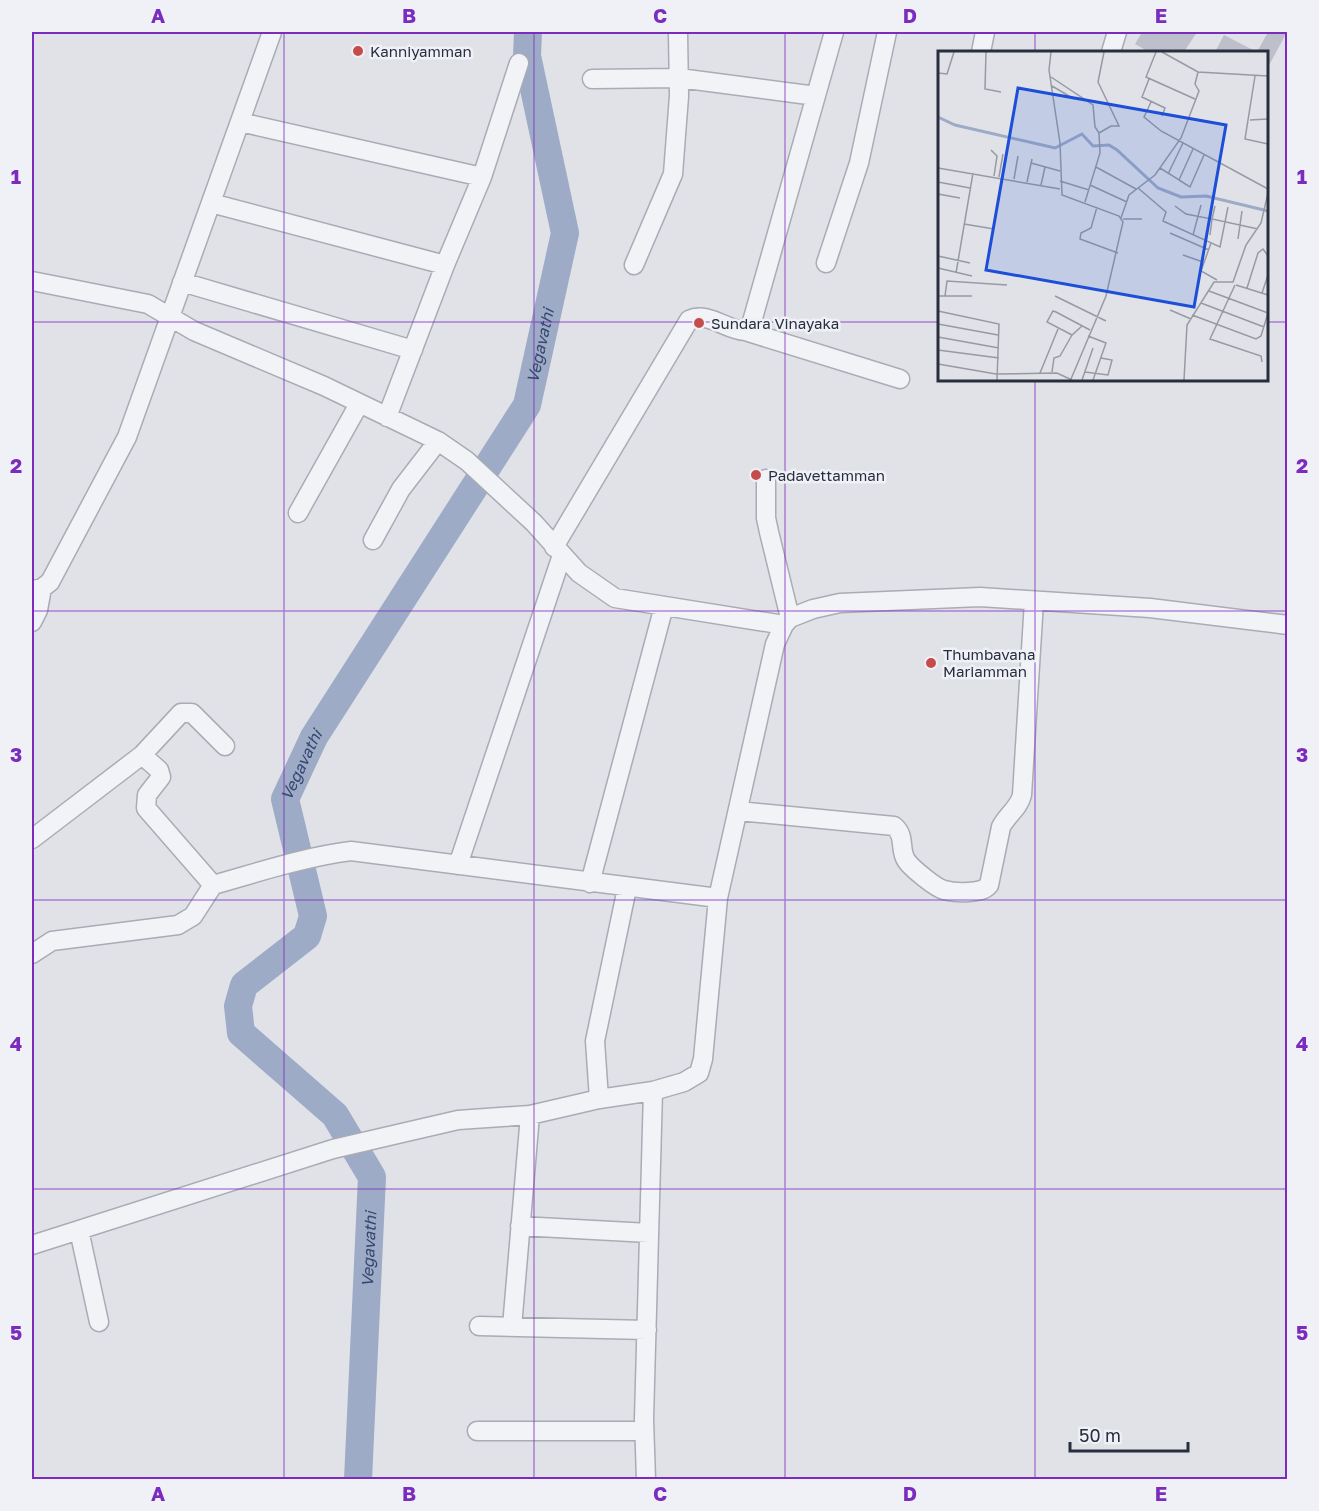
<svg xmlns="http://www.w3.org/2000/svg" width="1319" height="1511" font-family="'Golos Text',sans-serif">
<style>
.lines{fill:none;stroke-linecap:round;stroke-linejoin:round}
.river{stroke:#9dabc6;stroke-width:28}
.building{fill:#bdc0ca}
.minor-casing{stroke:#a9acb5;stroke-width:21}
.minor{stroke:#f2f3f6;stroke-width:18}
.grid{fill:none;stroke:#7b2cbf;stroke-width:1.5;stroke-opacity:0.55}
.poi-dot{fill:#c64c4c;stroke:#eff1f6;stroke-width:2}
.labels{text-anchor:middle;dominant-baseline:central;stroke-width:5;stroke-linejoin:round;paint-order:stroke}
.poi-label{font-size:15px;fill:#292e3e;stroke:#eff1f6;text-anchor:start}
.water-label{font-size:16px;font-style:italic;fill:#364770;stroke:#eff1f6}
.inset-river{fill:none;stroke:#9dabc6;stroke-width:3}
.inset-road{fill:none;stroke:#979aa4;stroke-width:1.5}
.view{fill:#1d4ed8;fill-opacity:0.15;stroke:#1d4ed8;stroke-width:3}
.inset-edge{fill:none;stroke:#292e3e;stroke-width:3}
.neatline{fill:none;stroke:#7b2cbf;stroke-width:2}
.grid-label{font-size:20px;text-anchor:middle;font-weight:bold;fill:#7b2cbf}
</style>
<rect width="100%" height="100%" fill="#e0e2e8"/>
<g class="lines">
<!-- river -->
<path class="river" id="s1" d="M358,1480L372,1177L335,1115L241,1033L238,1006L244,985L307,936L313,916L285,799L314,737L527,405L565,233L527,56L528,32"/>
</g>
<!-- building -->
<path class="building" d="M1142,32H1197L1184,52H1149L1135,44Z
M1268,32H1287L1266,71V52H1215L1224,35L1257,52Z"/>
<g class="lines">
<defs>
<path id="minor" d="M981,52L985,32
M1111,52L1117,32
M592,79L679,78L816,96
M240,122L482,177L445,265
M482,177L519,63
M211,203L445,265L387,417
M826,263L859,163L887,32
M634,265L673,174L679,96L678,32
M32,281L148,304L194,331L324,386L438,441L467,461L534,523L579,573L615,598L784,625
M182,282L413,350
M745,331L900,379
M766,479V518L769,532L790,618
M298,513L359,404
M373,540L401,489L438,441
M554,547L689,320C708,311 726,330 745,331L751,325L834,32
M32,590L42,588L50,582L127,437L272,32
M32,622L38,610L42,588
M142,755L181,713H192L225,746
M738,811L894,826C906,836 899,849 906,860C911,868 936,888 944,890C955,893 983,894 989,885L1001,827C1007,815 1019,808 1022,795L1034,601
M32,839L142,755L159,770L161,777L147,795L146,808L213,885C259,872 304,857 351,851L718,898
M458,865L562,555
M590,883L664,606
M32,954L52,941L178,925L193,916L213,885
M599,1099L595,1041L627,888
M520,1226L649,1233
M79,1230L99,1322
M32,1245L333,1149L458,1120L530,1115L599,1099L653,1091L684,1082L699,1073L703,1059L718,898L775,644L784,625L790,618L813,609L840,603L980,597L1150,608L1288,625
M479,1326L647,1330
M512,1327L530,1115
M477,1431H644
M646,1480L644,1419L653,1091"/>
</defs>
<!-- minor casing -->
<use href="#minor" class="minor-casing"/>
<!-- minor -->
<use href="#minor" class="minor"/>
</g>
<!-- grid -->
<path class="grid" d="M284,32V1480M534,32V1480M785,32V1480M1035,32V52M32,322H940M1266,322H1288M1035,380V1480M32,611H1288M32,900H1288M32,1189H1288"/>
<!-- markers -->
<g class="poi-dot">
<circle cx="358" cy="51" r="6"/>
<circle cx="699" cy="323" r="6"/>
<circle cx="756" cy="475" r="6"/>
<circle cx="931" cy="663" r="6"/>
</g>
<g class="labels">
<!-- poi labels -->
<g class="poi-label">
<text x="370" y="51">Kanniyamman</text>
<text x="711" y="323">Sundara Vinayaka</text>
<text x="768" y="475">Padavettamman</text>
<text x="943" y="654">Thumbavana<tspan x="943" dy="17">Mariamman</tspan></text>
</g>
<!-- water labels -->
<g class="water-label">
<text stroke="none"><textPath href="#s1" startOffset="1294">Vegavathi</textPath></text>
<text stroke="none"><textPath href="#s1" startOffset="808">Vegavathi</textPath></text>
<text stroke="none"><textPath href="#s1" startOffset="231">Vegavathi</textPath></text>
</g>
</g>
<!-- overview -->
<g transform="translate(938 51)">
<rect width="330" height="330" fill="#e0e2e8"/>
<path class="inset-river" d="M0,66L17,74L117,97L144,83L155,95L171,94L179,99L220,137L243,146L268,145L330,160"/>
<path class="inset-road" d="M48,1L47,38L63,41M113,1L111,19L122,92L124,144L181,165L185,171L168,245L133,328M218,1L208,26L257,48M224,1L260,21L330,25M0,22L9,23L16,1M317,25L307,88L330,93M113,26L155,54L157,76L161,82M211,28L204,46L227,57L224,65M114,35L136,48M213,51L206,66L223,80L330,138M312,69L330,68M53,99L59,105L56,125M93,112L122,120M158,116L198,138M0,117L122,138M222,117L241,129L255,98M230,123L245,92M61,126L65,103M76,128L80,105M241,129L252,136L266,104M122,130L151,139M0,131L32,137M89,131L94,108M103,134L107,116M152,134L189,151M200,137L228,161L225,170L282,196L290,156M0,143L22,147M147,151L162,102L161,82L173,75H181L160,31L166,1M237,155L248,163L274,168L272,184M277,155L274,168L320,178M159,156L153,177L143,182L142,188L180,202M183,167L191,144L217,124L243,87L261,40L257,33L260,21M185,168H204M26,173L56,178M232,182L271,199M255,184L263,154M300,188L304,160M273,192L263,220L279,229M245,204L265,211M0,205L32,212M0,217L34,225M18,222L35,122M297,234L272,288L323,305L324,311M298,234L330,244M309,237L320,202L325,198L330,205M271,240L330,262M324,242L330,224M0,245H7L9,230L69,234M7,245H34M117,245L168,270M263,252L326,276M232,259L253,268M0,260L61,273L59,329M254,264L318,288L323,285L330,262M0,273L60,284M144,275L134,284L109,271L115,260L118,261L152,279M150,285L168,292L155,329M0,286L61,297M0,299L61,307M0,313L58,323L119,322L134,329M114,321L116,307L122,305L134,284M147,321L170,324L174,309L163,307M102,322L120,278M144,329L155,297M246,329L249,274L276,231H295L308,194L323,172L330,142"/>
<path class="view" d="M80,37L288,74L256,256L48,219Z"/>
<rect width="330" height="330" class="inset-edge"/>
</g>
<!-- border -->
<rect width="1319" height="1511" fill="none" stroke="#eff1f6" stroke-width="66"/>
<!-- scale -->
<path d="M1070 1442v9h118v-9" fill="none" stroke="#292e3e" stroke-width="3"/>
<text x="1079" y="1442" font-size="18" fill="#292e3e" stroke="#eff1f6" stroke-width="4.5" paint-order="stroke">50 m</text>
<rect x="33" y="33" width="1253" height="1445" class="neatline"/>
<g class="grid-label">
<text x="158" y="23">A</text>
<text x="409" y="23">B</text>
<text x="660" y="23">C</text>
<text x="910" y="23">D</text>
<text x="1161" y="23">E</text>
<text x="16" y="184">1</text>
<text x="1302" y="184">1</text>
<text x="16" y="473">2</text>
<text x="1302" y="473">2</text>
<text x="16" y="762">3</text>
<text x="1302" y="762">3</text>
<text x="16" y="1051">4</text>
<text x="1302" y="1051">4</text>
<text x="16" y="1340">5</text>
<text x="1302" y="1340">5</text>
<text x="158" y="1501">A</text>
<text x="409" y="1501">B</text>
<text x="660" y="1501">C</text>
<text x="910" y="1501">D</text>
<text x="1161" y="1501">E</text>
</g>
</svg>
